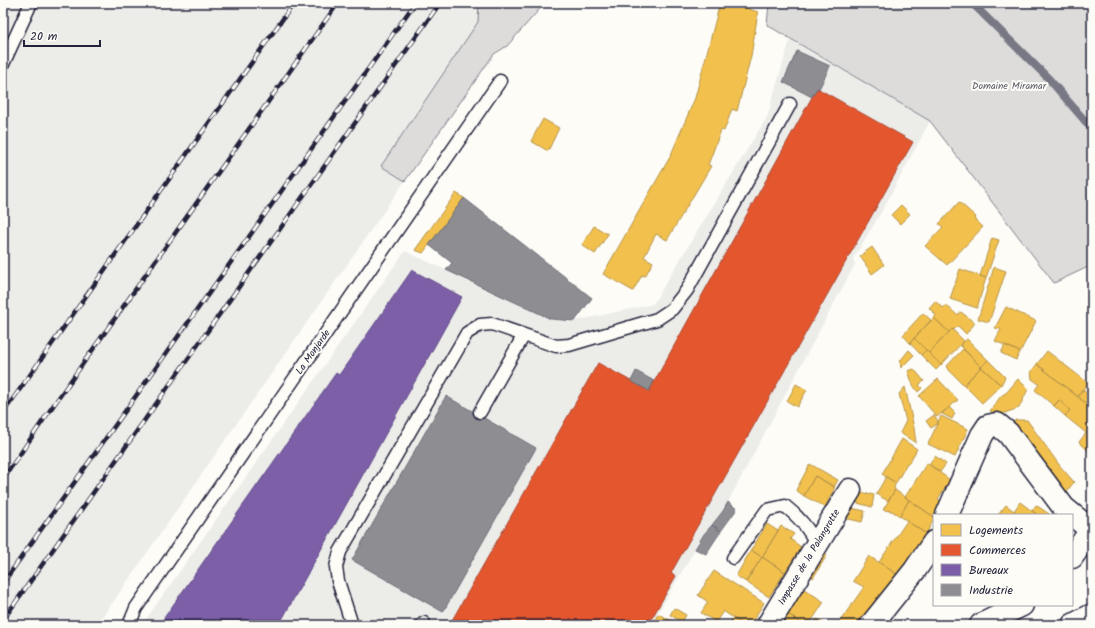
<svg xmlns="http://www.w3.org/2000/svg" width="1095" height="628" font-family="Kalam,sans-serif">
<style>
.built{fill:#ecece9}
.green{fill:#dddcdb;stroke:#807f8b}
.homes{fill:#f2c14e;stroke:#b49148}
.shops{fill:#e4572e;stroke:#aa4732}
.offices{fill:#7b5ea7;stroke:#604c87}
.industry{fill:#8d8d92;stroke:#6d6d78}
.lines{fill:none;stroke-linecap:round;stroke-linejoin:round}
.stream{stroke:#787885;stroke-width:8}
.lane-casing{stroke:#22223b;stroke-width:15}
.street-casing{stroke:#22223b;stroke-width:25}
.lane{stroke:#fdfcf7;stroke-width:12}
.street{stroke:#fdfcf7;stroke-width:22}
.rail-casing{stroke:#22223b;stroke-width:4.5}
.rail{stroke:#fdfcf7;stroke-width:3;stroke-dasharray:9;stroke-linecap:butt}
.labels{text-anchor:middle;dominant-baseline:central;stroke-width:4;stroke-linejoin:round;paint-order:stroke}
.park-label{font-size:10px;fill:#5a5a6b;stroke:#fdfcf7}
.street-label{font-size:10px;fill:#22223b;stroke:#fdfcf7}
</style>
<rect width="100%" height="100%" fill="#fdfcf7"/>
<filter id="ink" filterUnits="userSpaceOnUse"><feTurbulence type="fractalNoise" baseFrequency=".025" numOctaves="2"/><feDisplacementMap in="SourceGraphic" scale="8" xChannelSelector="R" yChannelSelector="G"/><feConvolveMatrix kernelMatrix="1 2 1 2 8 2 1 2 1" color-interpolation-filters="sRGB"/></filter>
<g filter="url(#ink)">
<!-- built -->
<path class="built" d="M3,3H479L478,22L381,166L405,181L97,625H3Z
M790,40L930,121L883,209L853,259L855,264L723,511L703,535L651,625H142L405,251L551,319L575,321L653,304L767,117Z"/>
<!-- green -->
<path class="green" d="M479,3H545L507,46L494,54L405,181L381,166L478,22Z
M769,3H1092V270L1088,267L1054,283L930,121L767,25Z"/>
<!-- homes -->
<path class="homes" d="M720,3H741L740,6L758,12L751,56L737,111L732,109L724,131L721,130L708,165L711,166L667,240L656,234L644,257L653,262L645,276L642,275L633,291L603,274L670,157L695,98Z
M543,119L559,128L548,151L531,141Z
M456,193L464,198L423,253L415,250Z
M959,202L976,217L974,219L983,227L947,265L925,246L943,227L939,224Z
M901,205L910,214L900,224L891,215Z
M594,226L608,234L595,254L582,245Z
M992,238L999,240L986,278L980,276Z
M872,247L884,265L872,274L860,256Z
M994,267L1006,271L989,322L978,319Z
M960,269L986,278L977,308L950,299Z
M935,301L943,308L946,305L957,315L961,312L975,323L966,334L958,326L954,330L952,329L949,332L934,318L936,315L929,308Z
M1006,307L1036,321L1020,352L995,341L1001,329L995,328Z
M923,313L931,320L910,343L903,335Z
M934,318L949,332L929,353L914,338Z
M952,329L964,341L941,365L929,353Z
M914,338L926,350L921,355L910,343Z
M967,339L988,360L981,367L960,345Z
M1005,345L1020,352L1016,360L1001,353Z
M963,349L981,367L964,385L946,367Z
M909,350L914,355L901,368L900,361Z
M926,350L941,365L936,370L921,355Z
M1047,351L1088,383L1078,397L1037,364Z
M988,360L1005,377L1001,385L981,367Z
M1037,364L1092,408V454L1079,442L1086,433L1065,416L1070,410L1059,400L1054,406L1035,390L1039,384L1032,379L1031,372Z
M981,367L1001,385L982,403L964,385Z
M914,369L924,381L919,385L922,388L918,392L913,385L908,371Z
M938,379L958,400L937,417L919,396Z
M1018,379L1028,389L1019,408L999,415L990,411L1001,396L1007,392Z
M796,384L807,390L797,407L787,401Z
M905,387L914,428L916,443L900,433L906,421L899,394Z
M1082,389L1092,397V408L1078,397Z
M1059,400L1070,410L1065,416L1054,406Z
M949,407L955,413L952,419L942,414Z
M934,415L938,421L937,424L931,428L926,421Z
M941,416L968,429L955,457L928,444Z
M1016,420H1027L1060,466L1074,482L1063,496L1010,424Z
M902,439L917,449L909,463H907L896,483L882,474Z
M935,456L946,464L940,472L929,464Z
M927,463L950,480L938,499L944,504L937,515H934V517L905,497Z
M810,464L838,480L834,487L815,476L804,496L796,490Z
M815,476L835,487L825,507L804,496Z
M886,477L896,483L894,487L895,490L888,501L876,494Z
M895,490L909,500L900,516L892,511L883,510Z
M856,491L874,495L872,507L850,501Z
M909,500L934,517V519L926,534L900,516Z
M1020,502L1032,511L1038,515H1020L1014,511Z
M1006,505L1014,511L1020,515H998Z
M1036,505L1049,514L1048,515H1038L1032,511Z
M846,507L865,511L862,522L840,517Z
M907,521L926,534L898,575L879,562Z
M767,524L778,531L762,557L751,550Z
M781,526L794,534L790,539L801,547L785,572L762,557Z
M751,550L762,557L746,582L736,576Z
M820,550L827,555L813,578L806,573Z
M869,556L898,575L863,625H839L838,624L864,587L853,581Z
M762,557L785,572L769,597L746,582Z
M714,571L764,603L750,625H744L723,611L716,622L701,613L708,602L698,595Z
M798,585L824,602L809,625H804L782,610Z
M674,608L686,615L682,622L670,615Z
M782,610L804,625H791L777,616Z
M658,614L680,625H652Z
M733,618L742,623L740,625H733L730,623Z
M817,619L827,625H813Z"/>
<!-- shops -->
<path class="shops" d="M817,88L913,142L671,573L676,576L648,625H457L451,622L598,363L649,391Z"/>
<!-- offices -->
<path class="offices" d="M412,270L462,297L279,625H159L336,373L339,375Z"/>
<!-- industry -->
<path class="industry" d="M797,51L830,66L819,89L817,88L812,97L783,82Z
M464,198L592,298L575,321L551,319L446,270L452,263L429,245Z
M636,371L654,381L649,391L631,381Z
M446,396L536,448L443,612L352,560Z
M728,502L737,509L721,531L712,525L723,511Z
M712,525L721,531L706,554L695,549L704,534Z"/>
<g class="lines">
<!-- stream -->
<path class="stream" d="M972,3L1049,79L1092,129"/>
<defs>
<path id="lane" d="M3,64L31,3
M480,412L524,335
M733,558L767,510L785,506C800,518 808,528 817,545
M129,625L136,608L500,81
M352,625L338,581L336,567L340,552L467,333L480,325L492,324L556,346L569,345L657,319L672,309L687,290L790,104
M422,625L424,623"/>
<path id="street" d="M947,515L982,435L988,426L997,424L1008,433L1064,508L1091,530
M1072,557L1092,529
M768,625L850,490
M871,625L915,570L934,542
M981,625L1022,605
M1073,625L1092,615"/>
</defs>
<!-- lane casing -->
<use href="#lane" class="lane-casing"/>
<!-- street casing -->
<use href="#street" class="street-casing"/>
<!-- lane -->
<use href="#lane" class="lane"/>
<!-- street -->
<use href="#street" class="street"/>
<defs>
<path id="rail" d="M3,413L294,3
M3,479L55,403L338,3
M3,583L415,3
M3,620L440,3"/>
</defs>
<!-- rail casing -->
<use href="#rail" class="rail-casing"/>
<!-- rail -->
<use href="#rail" class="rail"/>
</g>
</g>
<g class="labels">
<!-- park labels -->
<g class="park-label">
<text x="1009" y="86">Domaine Miramar</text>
</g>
<!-- street labels -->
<g class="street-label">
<text transform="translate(313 352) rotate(-55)">La Monjarde</text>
<text transform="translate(809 557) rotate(-59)">Impasse de la Palangrotte</text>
</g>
</g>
<!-- margin -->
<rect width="1095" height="628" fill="none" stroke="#fdfcf7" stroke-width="16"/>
<rect x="8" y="8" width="1079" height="612" fill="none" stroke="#22223b" stroke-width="1.5" filter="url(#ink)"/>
<!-- legend -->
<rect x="933" y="514" width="140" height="92" fill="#fdfcf7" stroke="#a5a5ac"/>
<rect x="941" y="524" width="20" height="12" fill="#f2c14e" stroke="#a5a5ac"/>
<text x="969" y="534" font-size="12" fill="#22223b">Logements</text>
<rect x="941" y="544" width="20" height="12" fill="#e4572e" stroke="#a5a5ac"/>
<text x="969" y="554" font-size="12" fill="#22223b">Commerces</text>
<rect x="941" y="564" width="20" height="12" fill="#7b5ea7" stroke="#a5a5ac"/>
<text x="969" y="574" font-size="12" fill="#22223b">Bureaux</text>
<rect x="941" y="584" width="20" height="12" fill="#8d8d92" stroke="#a5a5ac"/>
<text x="969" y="594" font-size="12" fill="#22223b">Industrie</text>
<!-- scale -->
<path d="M24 40v6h76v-6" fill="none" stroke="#22223b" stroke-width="2"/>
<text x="30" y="40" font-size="12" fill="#22223b" stroke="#fdfcf7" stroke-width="3" paint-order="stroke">20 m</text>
</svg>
